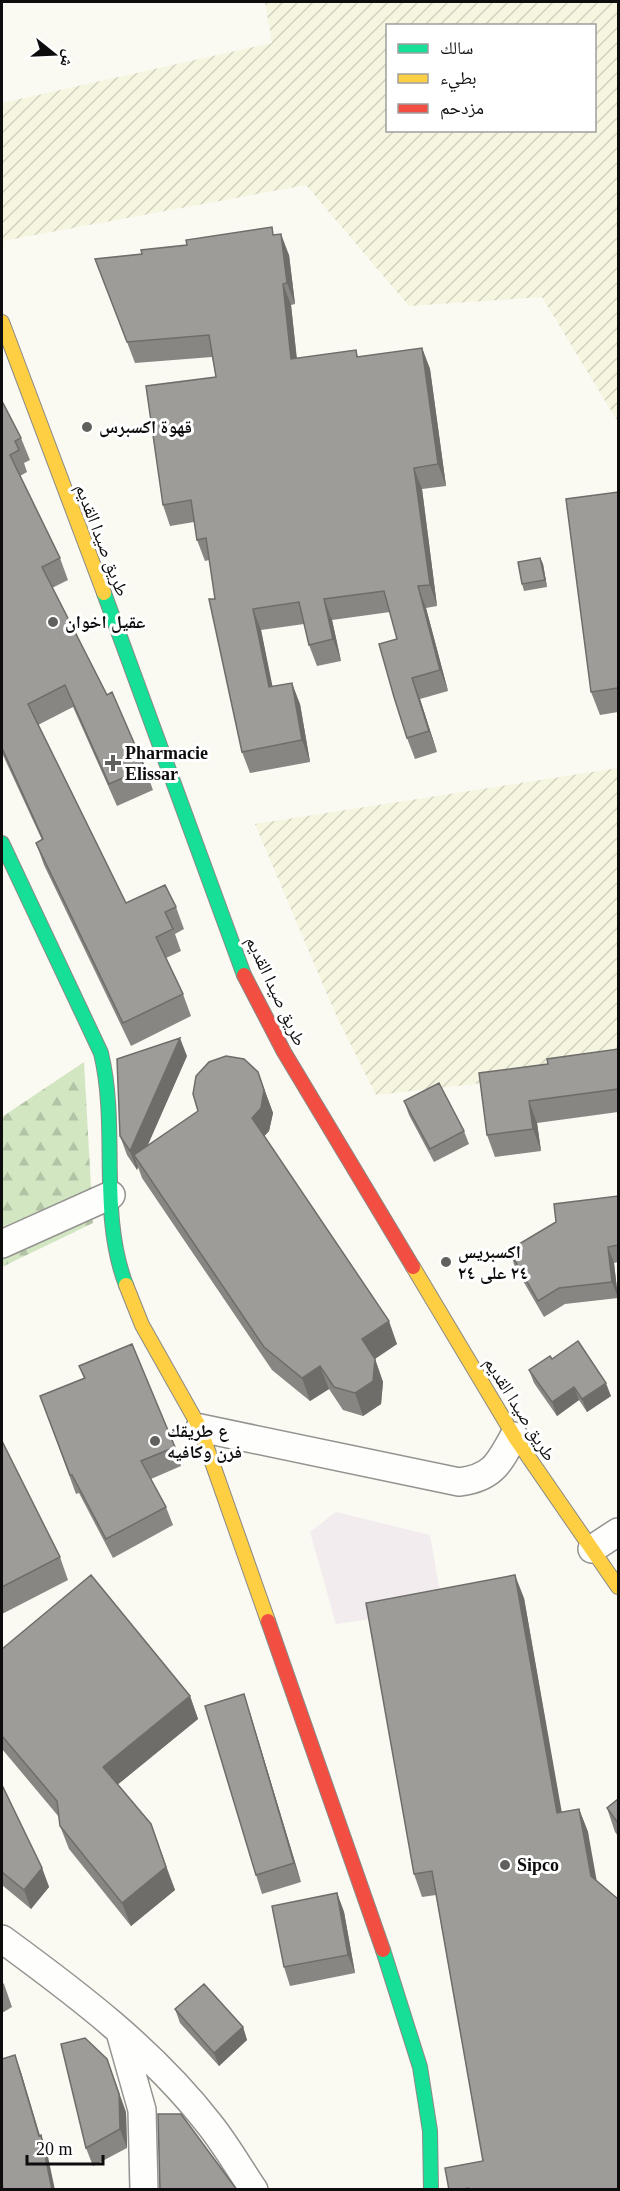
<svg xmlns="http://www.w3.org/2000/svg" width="620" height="2191" font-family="'Times New Roman','Noto Naskh Arabic',serif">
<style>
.industrial{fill:#f2ecef}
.farmland{fill:url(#farmland-furrows);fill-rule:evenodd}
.forest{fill:url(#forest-firs)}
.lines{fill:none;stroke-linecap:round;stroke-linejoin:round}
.street-casing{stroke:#949390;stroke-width:30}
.fast-casing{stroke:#8a8a87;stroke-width:16}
.slow-casing{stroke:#8a8a87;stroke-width:16}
.jam-casing{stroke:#8a8a87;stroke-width:16}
.street{stroke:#fefefd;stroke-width:27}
.fast{stroke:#16e098;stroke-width:14}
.slow{stroke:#ffcf43;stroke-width:14}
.jam{stroke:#f24e42;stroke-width:14}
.wall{fill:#888683}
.shaded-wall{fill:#6f6d6a}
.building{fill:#9e9c98;stroke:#6f6d6a;stroke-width:1.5}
.poi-dot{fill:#60605d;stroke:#fff;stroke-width:2}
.labels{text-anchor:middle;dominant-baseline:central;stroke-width:6;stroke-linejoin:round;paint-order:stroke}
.poi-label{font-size:18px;font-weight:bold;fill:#0d0d0d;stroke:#fff;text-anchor:start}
.street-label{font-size:18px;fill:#0d0d0d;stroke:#fff}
</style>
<defs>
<pattern id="farmland-furrows" width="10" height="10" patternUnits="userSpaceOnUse" patternTransform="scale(1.5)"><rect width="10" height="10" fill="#f6f5e0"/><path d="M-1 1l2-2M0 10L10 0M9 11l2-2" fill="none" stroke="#d2d1bf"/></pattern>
<pattern id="forest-firs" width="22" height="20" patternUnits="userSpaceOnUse" patternTransform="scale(1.5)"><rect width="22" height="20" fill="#d2e6c2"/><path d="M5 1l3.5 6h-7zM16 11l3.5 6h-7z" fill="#b3c4a6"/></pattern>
</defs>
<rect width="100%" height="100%" fill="#faf9f2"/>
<!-- industrial -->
<path class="industrial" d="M336,1512L430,1535L443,1609L336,1624L310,1532Z"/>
<!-- farmland -->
<path class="farmland" d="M265,2H618V422L542,297L409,306L306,185L2,241V103L272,43ZM388,26H594V130H388Z
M618,768V1068L376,1095L335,1013L255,824Z"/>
<!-- forest -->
<path class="forest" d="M84,1062L93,1223L2,1267V1117Z"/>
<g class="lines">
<defs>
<path id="street" d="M2,1244L111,1195
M200,1428L459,1482C493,1478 499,1463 514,1436
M592,1549L618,1532
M2,1939C76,1993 153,2051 210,2125C226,2145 239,2168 254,2190
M120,2032L142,2110L144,2190"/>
<path id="fast" d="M104,593L244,975
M2,843L101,1053C119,1128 98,1212 126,1285
M383,1950L420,2067L430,2131L431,2190"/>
<path id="slow" d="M2,322L104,593
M413,1267L514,1436L618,1587
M126,1285L142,1325L200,1428L268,1621"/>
<path id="jam" d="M244,975L284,1052L413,1267
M268,1621L383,1950"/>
</defs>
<!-- street casing -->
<use href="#street" class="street-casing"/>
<!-- fast casing -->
<use href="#fast" class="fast-casing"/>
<!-- slow casing -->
<use href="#slow" class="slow-casing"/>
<!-- jam casing -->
<use href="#jam" class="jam-casing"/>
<!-- street -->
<use href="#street" class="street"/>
<!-- fast -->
<use href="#fast" class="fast"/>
<!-- slow -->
<use href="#slow" class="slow"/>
<!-- jam -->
<use href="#jam" class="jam"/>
</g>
<!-- wall -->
<path class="wall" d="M275,235L289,255L295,304L291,305L297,359L356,350L358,357L422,348L430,369L446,486L422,489L437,606L426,608L448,691L420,699L437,752L415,759L407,738L397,639L390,612L332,620L341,661L317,666L309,645L304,624L261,630L272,687L300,704L310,762L250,773L242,752L215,599L209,560L205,561L197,540L194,522L170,526L163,505L216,377L212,357L135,363L95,259L142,254Z
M2,403L21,438L30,460L24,463L27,472L20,476L60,558L68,580L52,588L145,768L153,790L117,806L73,707L38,725L126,903L176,907L184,929L175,934L181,951L166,958L183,994L191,1016L131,1046L44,865L36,843L42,840L2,753Z
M618,492V712L600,715L591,692Z
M540,558L543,564L547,587L524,591L522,584Z
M618,1049V1112L537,1123L541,1151L495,1157L487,1135L548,1064Z
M187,1056L147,1146L258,1072L273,1113L269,1131L264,1136L397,1344L375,1359L383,1382L381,1404L363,1416L343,1410L329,1389L310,1401L272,1370L142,1178L138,1167L137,1170L127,1155L120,1136Z
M404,1101L464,1131L469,1144L434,1162L409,1115Z
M618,1196V1262L614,1263L618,1298L565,1304L544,1317L515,1267L509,1250Z
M552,1359L611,1396L587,1412L579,1400L557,1416L534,1383L529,1370Z
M79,1366L175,1447L181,1466L151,1479L166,1507L173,1525L113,1558L79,1493L76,1494L40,1396L84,1379Z
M2,1441L60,1557L68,1580L2,1614Z
M524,1598L561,1812L579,1809L588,1832L618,2190H449L483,2161L436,1895L422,1897L414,1874Z
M2,1649L190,1696L198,1719L117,1785L151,1824L175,1890L131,1926L69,1849L60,1826L59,1817L2,1749Z
M250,1713L301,1882L262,1894L256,1875Z
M2,1785L42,1868L49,1887L31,1909L2,1885Z
M618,1799V1836L615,1832L607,1808Z
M337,1893L344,1912L355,1973L290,1986L284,1967Z
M2,1982L4,1984L12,2007L2,2013Z
M175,2009L243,2027L247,2040L219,2066L180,2023Z
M126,2112L127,2148L93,2166L86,2148Z"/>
<!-- shaded-wall -->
<path class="shaded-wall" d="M281,234L289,255L295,304L287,283Z
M283,284L291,305L299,381L291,359Z
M422,348L430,369L446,486L438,464Z
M414,468L422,489L437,606L430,585Z
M540,558L543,564L547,587L545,580Z
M418,586L426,608L448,691L440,670Z
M324,599L332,620L341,661L333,639Z
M253,609L261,630L277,708L269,687Z
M412,678L420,699L437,752L429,731Z
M292,683L300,704L310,762L302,740Z
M180,1038L187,1056L140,1163L134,1155L138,1167L137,1170L130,1151Z
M258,1072L273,1113L269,1131L260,1141L252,1118Z
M529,1101L537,1123L541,1151L533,1129Z
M608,1247L614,1263L618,1298L612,1282Z
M389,1321L397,1344L370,1362L362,1339Z
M375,1359L383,1382L381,1404L363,1416L355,1393Z
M320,1366L329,1389L310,1401L302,1378Z
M606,1383L611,1396L587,1412L582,1399Z
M574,1387L579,1400L557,1416L552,1402Z
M515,1575L524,1598L566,1836L557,1813Z
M244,1694L250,1713L301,1882L294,1863Z
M190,1696L198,1719L111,1790L103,1767Z
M579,1809L588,1832L600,1899L591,1876Z
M166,1867L175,1890L131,1926L122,1903Z
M42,1868L49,1887L31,1909L24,1890Z
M337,1893L344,1912L355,1973L348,1955Z
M243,2027L247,2040L219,2066L214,2053Z
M15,2055L21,2072L44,2149L41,2135L47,2152L55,2190H52L39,2136Z
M114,2078L126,2112L127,2148L120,2129Z"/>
<!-- building -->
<path class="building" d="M272,227L273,235L281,234L287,283L283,284L291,359L356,350L357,357L422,348L438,464L414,468L430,585L418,586L440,670L412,678L429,731L407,738L394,697L379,644L397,639L384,591L324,599L333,639L309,645L299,602L253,609L269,687L292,683L302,740L242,752L209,599H215L206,538L197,540L191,500L163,505L146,386L216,377L209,335L127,342L95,259L142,254L141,250L187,245L186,240Z
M2,403H3L21,438L15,441L19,450L10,455L60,558L42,567L107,695L112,692L145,768L109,784L65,685L28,704L126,903L165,885L176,907L165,912L173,929L156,937L183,994L123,1023L36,843L43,839L2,748Z
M618,492V688L591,692L566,499Z
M540,558L545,580L522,584L518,562Z
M180,1038L130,1151L120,1136L117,1059Z
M618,1049V1089L529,1101L533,1129L487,1135L479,1073L548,1064L547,1059Z
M226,1056L244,1059L258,1072L264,1090L261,1108L252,1118L389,1321L362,1339L375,1359L373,1381L355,1393L334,1387L320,1366L302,1378L264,1347L134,1155L198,1111L193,1094L196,1076L209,1062Z
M439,1083L464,1131L430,1149L404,1101Z
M618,1196V1245L608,1247L612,1282L559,1288L538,1301L509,1250L556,1222L554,1204Z
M578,1341L606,1383L582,1399L574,1387L552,1402L529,1370L550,1356L552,1359Z
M132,1344L175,1447L141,1461L166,1507L106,1539L72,1475H70L40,1396L85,1378L79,1366Z
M2,1441L60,1557L2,1587Z
M91,1575L190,1696L103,1767L151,1824L166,1867L122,1903L60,1826L57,1801L2,1736V1649Z
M515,1575L557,1813L579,1809L591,1876L618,1899V2190H468V2188L460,2190H449L445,2168L483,2161L432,1871L414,1874L366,1603Z
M244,1694L294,1863L256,1875L205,1706Z
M2,1785L42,1868L24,1890L2,1872Z
M618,1799V1823L607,1808Z
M337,1893L348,1955L284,1967L272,1906Z
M204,1984L243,2027L214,2053L175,2009Z
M85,2038L107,2059L119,2094L120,2129L86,2148L61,2044Z
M15,2055L39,2136L41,2135L52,2190H3L2,2181V2059Z
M158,2114H181L237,2190H160Z"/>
<!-- markers -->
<g class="poi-dot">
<circle cx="87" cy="427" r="6"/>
<circle cx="53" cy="622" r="6"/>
<path d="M110 754h6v6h6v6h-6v6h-6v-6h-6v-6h6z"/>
<circle cx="446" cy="1262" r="6"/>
<circle cx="155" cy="1441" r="6"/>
<circle cx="505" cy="1865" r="6"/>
</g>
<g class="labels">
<!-- poi labels -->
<g class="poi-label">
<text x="99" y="427">قهوة اكسبرس</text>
<text x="65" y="622">عقيل اخوان</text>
<text x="125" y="753">Pharmacie<tspan x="125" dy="21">Elissar</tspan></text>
<text x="458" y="1252">اكسبريس<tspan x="458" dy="21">٢٤ على ٢٤</tspan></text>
<text x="167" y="1431">ع طريقك<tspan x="167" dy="21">فرن وكافيه</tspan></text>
<text x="517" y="1865">Sipco</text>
</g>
<!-- street labels -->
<g class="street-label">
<text transform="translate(102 540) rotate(69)">طريق صيدا القديم</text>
<text transform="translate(276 991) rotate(65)">طريق صيدا القديم</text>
<text transform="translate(520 1409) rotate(58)">طريق صيدا القديم</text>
</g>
</g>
<!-- border -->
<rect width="620" height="2191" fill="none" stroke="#0d0d0d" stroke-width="6"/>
<!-- legend -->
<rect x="386" y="24" width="210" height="108" fill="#ffffff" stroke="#9e9e9e" stroke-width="1.5"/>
<rect x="398" y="44" width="30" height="9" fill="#16e098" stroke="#9e9e9e" stroke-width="1.5"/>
<text x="440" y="54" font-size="18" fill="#0d0d0d">سالك</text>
<rect x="398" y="74" width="30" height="9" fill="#ffcf43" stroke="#9e9e9e" stroke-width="1.5"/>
<text x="440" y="84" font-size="18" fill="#0d0d0d">بطيء</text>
<rect x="398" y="104" width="30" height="9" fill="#f24e42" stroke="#9e9e9e" stroke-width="1.5"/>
<text x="440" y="114" font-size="18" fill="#0d0d0d">مزدحم</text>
<!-- north arrow -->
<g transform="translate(54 54) rotate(108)" stroke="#ffffff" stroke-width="4.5" paint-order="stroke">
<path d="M0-4.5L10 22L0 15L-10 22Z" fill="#0d0d0d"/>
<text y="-9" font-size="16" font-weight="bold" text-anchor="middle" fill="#0d0d0d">ش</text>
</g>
<!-- scale -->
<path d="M27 2155v9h76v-9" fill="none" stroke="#0d0d0d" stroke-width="3"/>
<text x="36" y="2155" font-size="18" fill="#0d0d0d" stroke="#ffffff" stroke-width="4.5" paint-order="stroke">20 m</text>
</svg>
